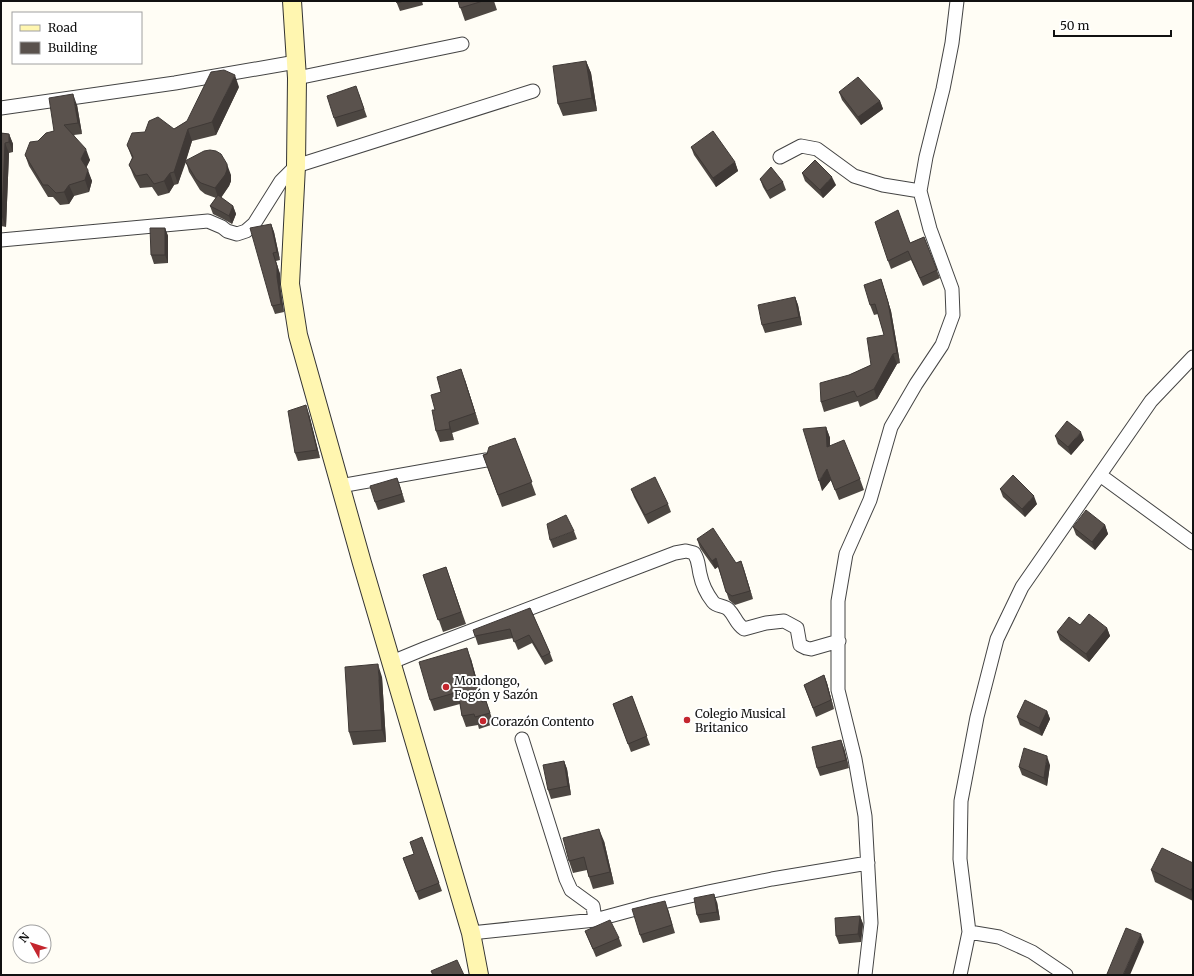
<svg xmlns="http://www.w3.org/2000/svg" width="1194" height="976" font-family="Merriweather,serif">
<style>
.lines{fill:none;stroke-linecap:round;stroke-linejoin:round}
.street-casing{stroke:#444;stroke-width:15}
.secondary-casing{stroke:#333;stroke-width:20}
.street{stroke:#fff;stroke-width:13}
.secondary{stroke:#fff6b0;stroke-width:18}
.wall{fill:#4d4742}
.shaded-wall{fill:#3f3936}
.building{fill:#5a524d;stroke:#3f3936}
.poi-dot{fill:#c4262e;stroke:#fff;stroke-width:1.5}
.labels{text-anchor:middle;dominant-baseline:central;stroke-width:4;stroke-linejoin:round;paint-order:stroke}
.poi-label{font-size:12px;fill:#111;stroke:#fff;text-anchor:start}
</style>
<rect width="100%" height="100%" fill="#fffdf5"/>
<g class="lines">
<defs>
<path id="street" d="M297,78L462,44
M1,108L175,83L296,62
M780,157L801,146L817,149L854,176L883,185L920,191
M1,240L208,221L222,227L227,231L237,234L246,231L254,224L281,181L296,166L533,91
M1100,475L1193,543
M340,486L486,460
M392,662L426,648L675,553L686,551L694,553C699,561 698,565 700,574C702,584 706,593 713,602C717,607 725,605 729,610C735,616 736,624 744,629L766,623L784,621L797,628L800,645L806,648L811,649L839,641
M522,739L566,879L571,890L593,906L595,920
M969,932L999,937L1032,952L1066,975
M471,933L595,920L654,904L708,892L772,879L868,863
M865,975L871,923L865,816L855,759L838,690V601L846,554L870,500L891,427L916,384L942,345L953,315L952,289L930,229L920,191L926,157L943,89L952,43L957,1
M960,975L969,932L960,859L961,801L977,717L997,639L1022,587L1151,401L1193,357"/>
<path id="secondary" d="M292,1L297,78L296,166L290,284L298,335L362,563L471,933L479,975"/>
</defs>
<!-- street casing -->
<use href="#street" class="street-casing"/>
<!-- secondary casing -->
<use href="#secondary" class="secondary-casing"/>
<!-- street -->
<use href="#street" class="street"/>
<!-- secondary -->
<use href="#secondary" class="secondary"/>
</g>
<!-- wall -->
<path class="wall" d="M396,1H422L423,5L400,11Z
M458,1H494L497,10L465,21Z
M586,61L591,73L597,111L563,116L558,104Z
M239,87L216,135L192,141L186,161L231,175V181L229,186L221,198L233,206L236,214L232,224L225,220L213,214L210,206L216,198L205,194L200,190L189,172L186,162L178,184L174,185L169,193L158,196L152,187L140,188L134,177L129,165L132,158L127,145L145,132L174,129L187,121Z
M839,92L880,101L883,109L861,125L842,100Z
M359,94L367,117L337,127L334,118Z
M77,105L82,134L74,135L90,160L86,168L92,181L89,192L74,196L69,204L60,205L53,197H48L29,166L25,155L38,141L54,131Z
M1,133L9,134L13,144V152L9,153L6,227L1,226Z
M691,147L735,162L738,171L716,187L694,155Z
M802,173L836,185L823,198L805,181Z
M760,179L783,182L786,190L770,199L763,187Z
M271,224L274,232L280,260L276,261L280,274V285L284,312L275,314L272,306Z
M165,228L168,236V263L154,264L151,255Z
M924,237L940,278L923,286L911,260L891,269L888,261L910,243Z
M881,279L891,311L900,363L897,364L877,399L860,407L858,401L824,412L821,402L849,375L871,365L884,335L878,314L874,315L870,305Z
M795,297L798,305L802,325L765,333L762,325Z
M465,380L479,424L452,433L454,440L440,442L436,431L435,410L441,392Z
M309,414L320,458L298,461L295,453Z
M826,427L830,438V446L860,479L864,490L839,500L831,480L822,491Z
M1055,436L1084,440L1071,455L1058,444Z
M515,438L536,495L502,507L483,455Z
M397,478L405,502L378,510L375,502Z
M631,489L668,504L671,512L648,524L634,497Z
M1000,489L1037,504L1025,517L1003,497Z
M1105,525L1108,534L1095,550L1076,535L1073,527Z
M574,531L577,539L553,548L550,540Z
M697,539L736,563L741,561L753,599L735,605L729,600L718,567L715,569L700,548Z
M446,567L466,624L443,632L423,575Z
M530,608L550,653L553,661L545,665L532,643L518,650L513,638L478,645L475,636Z
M1080,625L1107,628L1110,636L1089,662L1060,640L1057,632Z
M471,659L483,702L486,701L494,724L479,729L478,725L466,727L462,716L460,704L434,711L430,700Z
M824,675L827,683L834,709L816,717L804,685Z
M382,677L386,742L353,745L349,732Z
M632,696L650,745L631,752L613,704Z
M1047,711L1050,719L1042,736L1020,725L1017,717Z
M844,748L849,768L820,776L817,768Z
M564,761L567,769L571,795L551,799L548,790Z
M1050,765L1047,786L1022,775L1019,767Z
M422,837L442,891L419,900L403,858L414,854Z
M604,841L614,884L593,889L589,877L587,870L573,873L569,861Z
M1193,863V901L1155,882L1151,870Z
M717,902L720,920L700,923L697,915Z
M668,909L675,933L643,943L640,935Z
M860,916L863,924L861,942L839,944L836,936Z
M585,931L619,938L622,946L596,957Z"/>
<!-- shaded-wall -->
<path class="shaded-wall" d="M586,61L591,73L597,111L592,98Z
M235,75L239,87L216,135L212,122Z
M73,94L77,105L82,134L78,123Z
M880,101L883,109L861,125L858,117Z
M188,129L192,141L178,184L174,172Z
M9,134L13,144V152L9,142Z
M5,143L9,153L6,227L2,217Z
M86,149L90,160L85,170L81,159Z
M735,162L738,171L716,187L713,178Z
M227,164L231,175V181L229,186L219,200L215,188Z
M88,170L92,181L89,192L85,180Z
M170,173L174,185L169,193L164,181Z
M832,177L836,185L823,198L820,190Z
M69,185L74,196L69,204L64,192Z
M233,206L236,214L232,224L229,216Z
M271,224L274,232L280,260L277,252Z
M165,228L168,236V263L165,255Z
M273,253L280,274V285L284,312L281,304Z
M881,279L891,311L900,363L897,353Z
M795,297L798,305L802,325L799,317Z
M893,354L897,364L877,399L874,389Z
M461,369L465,380L479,424L475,413Z
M306,405L309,414L320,458L317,450Z
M449,422L452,433L454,440L450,429Z
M826,427L830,438V458L827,447Z
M1081,432L1084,440L1071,455L1068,447Z
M827,469L831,480L822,491L819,481Z
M397,478L400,486L405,502L402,494Z
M1034,496L1037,504L1025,517L1022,509Z
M1105,525L1108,534L1095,550L1092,542Z
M716,558L719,566L715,569L712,561Z
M741,561L744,569L753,599L750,591Z
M1107,628L1110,636L1089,662L1086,654Z
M467,648L471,659L486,714L482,702Z
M378,664L382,677L386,742L382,730Z
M824,675L827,683L834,709L831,700Z
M1047,711L1050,719L1042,736L1039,728Z
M841,740L844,748L849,768L846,760Z
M1047,756L1050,765L1047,786L1044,778Z
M564,761L567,769L571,795L568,786Z
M599,829L604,841L614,884L610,872Z
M1193,887V895L1191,890Z
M714,894L717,902L720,920L717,912Z
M860,916L863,924L861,942L858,934Z
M1141,934L1144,942L1130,975H1123Z"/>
<!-- building -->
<path class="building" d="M396,1H404L397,3Z
M458,1H483L460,8Z
M586,61L592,98L558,104L553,66Z
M224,70L235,75L212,122L188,129L174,172L170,173L164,181L154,184L147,174L136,176L129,165L133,157L127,145L132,133L145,132L149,121L158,117L174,129L187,121L211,72Z
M858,77L880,101L858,117L839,92Z
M356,86L364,109L334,118L327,96Z
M73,94L78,123L64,125L86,149L81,159L88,170L85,180L69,185L64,192L56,193L48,185H43L25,155L30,142L38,141L46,133L54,131L49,98Z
M713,131L735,162L713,178L691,147Z
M1,133L9,134V142L5,143L2,217H1Z
M210,150L216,151L221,154L227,164V170L225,175L215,188L201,183L196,179L185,161L204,151Z
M815,160L832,177L820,190L802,173Z
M771,167L783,182L767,191L760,179Z
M218,195L233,206L229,216L222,212L210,206Z
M898,210L910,243L924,237L937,270L920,278L908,251L888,261L875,222Z
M271,224L277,252L273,253L277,266V277L281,304L272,306L250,228Z
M150,228H165V255H151Z
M881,279L888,302L897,353L893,354L874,389L857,397L854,391L821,402L820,383L849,375L871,365L867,338L884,335L875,304L870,305L864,285Z
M795,297L799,317L762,325L758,305Z
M461,369L475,413L449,422L450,429L436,431L432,410H435L431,395L441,392L437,377Z
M306,405L317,450L295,453L288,411Z
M1067,421L1081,432L1068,447L1055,436Z
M826,427L827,447L844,440L860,479L835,490L827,469L819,481L803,429Z
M515,438L532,482L498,495L483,455L487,454L489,447Z
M1013,475L1034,496L1022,509L1000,489Z
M655,477L668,504L645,515L631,489Z
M397,478L402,494L375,502L370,486Z
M1086,510L1105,525L1092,542L1073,527Z
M566,515L574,531L550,540L547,524Z
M713,528L736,563L741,561L750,591L732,596L726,592L716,558L712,561L697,539Z
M446,567L461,612L438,620L423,575Z
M530,608L550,653L542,657L529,635L514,642L510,629L475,636L473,630Z
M1089,614L1107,628L1086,654L1057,632L1069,617L1080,625Z
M467,648L482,702L486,701L490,713L475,717L474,714L462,716L458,692L430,700L419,662Z
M378,664L382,730L349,732L345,667Z
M824,675L831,700L813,708L804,685Z
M632,696L647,736L628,744L613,704Z
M1025,700L1047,711L1039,728L1017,717Z
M841,740L846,760L817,768L812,747Z
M1024,748L1047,756L1044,778L1019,767Z
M564,761L568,786L548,790L543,765Z
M599,829L610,872L589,877L584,857L569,861L563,838Z
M422,837L439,883L416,892L403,858L414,854L410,842Z
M1162,848L1193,863V887L1191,890L1151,870Z
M714,894L717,912L697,915L694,898Z
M665,901L672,925L640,935L632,909Z
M860,916L858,934L836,936L835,918Z
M610,920L619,938L593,949L585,931Z
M1126,928L1141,934L1123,975H1110L1107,974Z
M457,960L464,975H433L431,971Z"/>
<!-- markers -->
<g class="poi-dot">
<circle cx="446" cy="687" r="4"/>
<circle cx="687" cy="720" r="4"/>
<circle cx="483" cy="721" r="4"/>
</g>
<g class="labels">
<!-- poi labels -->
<g class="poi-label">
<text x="454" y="680">Mondongo,<tspan x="454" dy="14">Fogón y Sazón</tspan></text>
<text x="695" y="713">Colegio Musical<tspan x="695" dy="14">Britanico</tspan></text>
<text x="491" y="721">Corazón Contento</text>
</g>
</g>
<!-- border -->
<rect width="1194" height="976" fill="none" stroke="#111111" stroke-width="4"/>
<!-- legend -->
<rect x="12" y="12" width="130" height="52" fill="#ffffff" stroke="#a0a0a0"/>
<rect x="20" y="25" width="20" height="6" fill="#fff6b0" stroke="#a0a0a0"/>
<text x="48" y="32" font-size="12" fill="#111111">Road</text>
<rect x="20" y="42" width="20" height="12" fill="#5a524d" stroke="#a0a0a0"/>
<text x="48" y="52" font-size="12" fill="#111111">Building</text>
<!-- north arrow -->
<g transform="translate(32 944) rotate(309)"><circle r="19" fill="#ffffff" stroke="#a0a0a0"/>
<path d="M0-3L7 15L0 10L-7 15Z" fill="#c4262e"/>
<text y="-6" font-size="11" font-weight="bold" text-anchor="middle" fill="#111111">N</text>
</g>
<!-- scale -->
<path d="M1054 30v6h117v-6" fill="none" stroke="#111111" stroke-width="2"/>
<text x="1060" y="30" font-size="12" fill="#111111" stroke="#ffffff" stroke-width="3" paint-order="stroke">50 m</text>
</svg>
